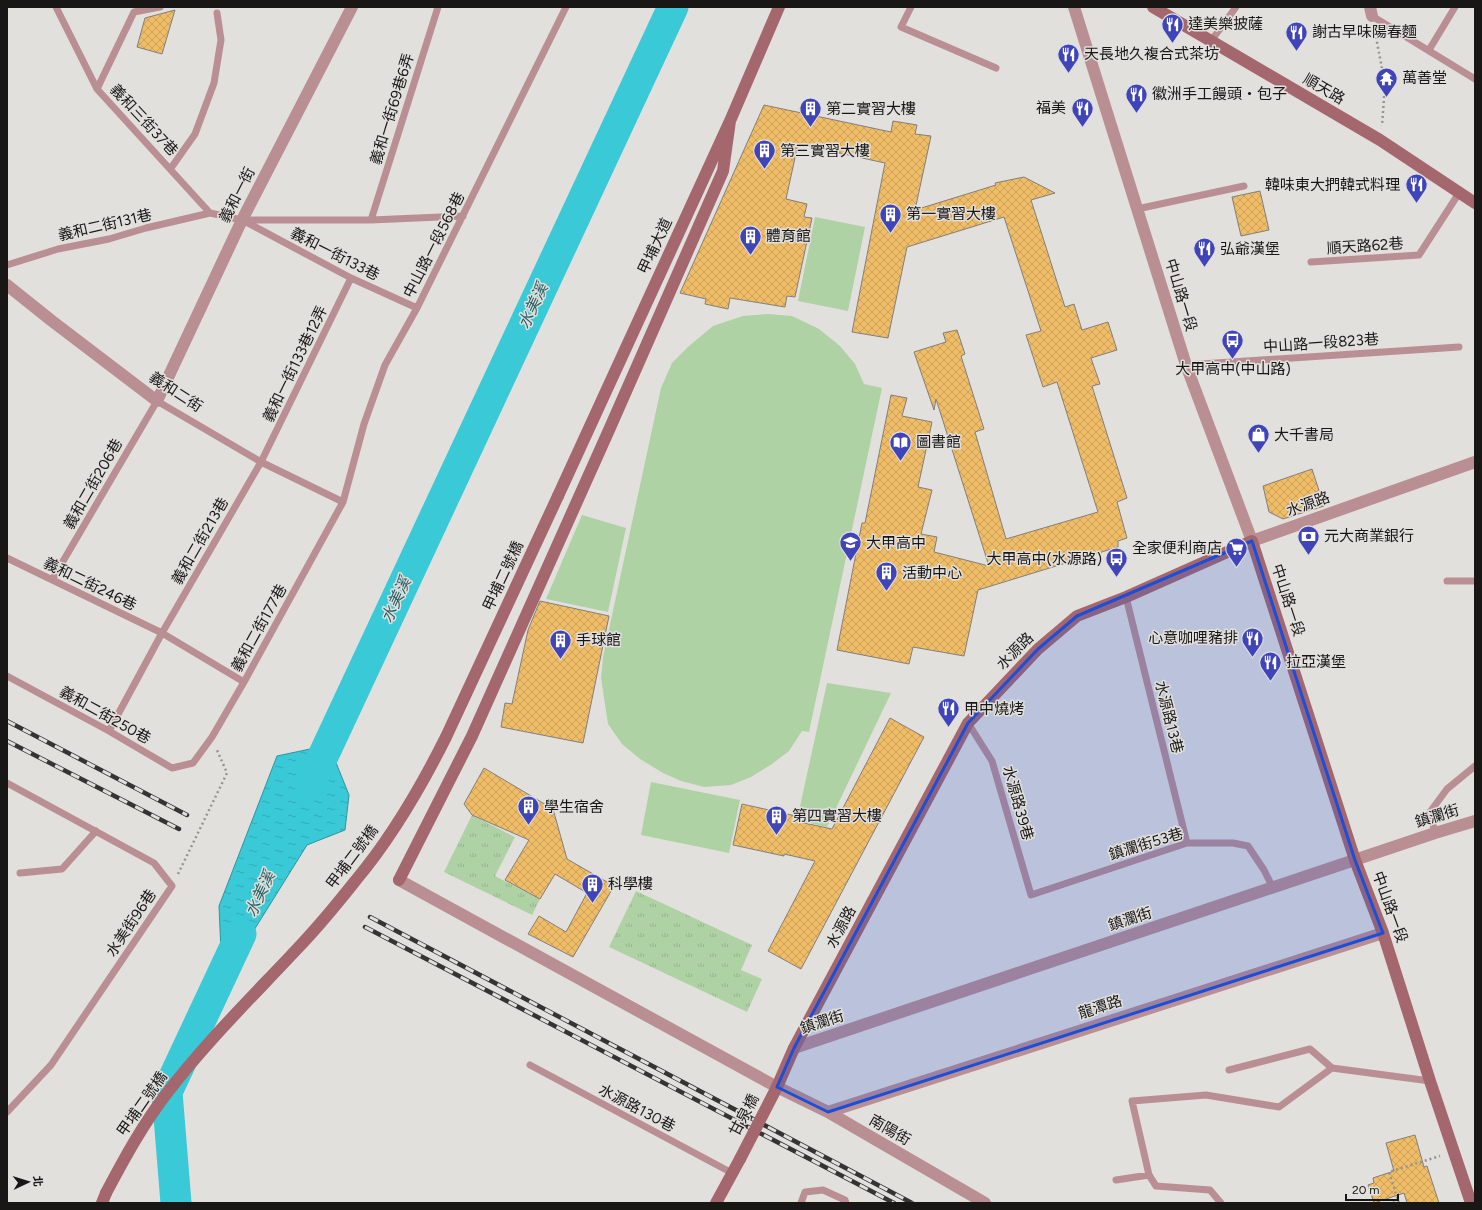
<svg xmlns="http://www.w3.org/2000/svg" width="1482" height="1210" font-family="Figtree,'Noto Sans TC',sans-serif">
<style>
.grass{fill:url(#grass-tufts)}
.pitch{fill:#afd2a5}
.water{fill:url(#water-ripples);stroke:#30949c}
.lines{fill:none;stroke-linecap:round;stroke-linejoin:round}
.river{stroke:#3ac9d6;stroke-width:31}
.building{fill:url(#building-cross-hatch);stroke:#817f7c}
.path{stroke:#959491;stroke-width:2.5;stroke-dasharray:2 3;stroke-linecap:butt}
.lane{stroke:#ba8f93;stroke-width:7}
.street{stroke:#ba8f93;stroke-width:12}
.secondary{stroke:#a5676e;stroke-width:12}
.rail-casing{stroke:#353433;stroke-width:4.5}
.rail{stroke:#e2e0dd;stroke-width:3;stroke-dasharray:9;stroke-linecap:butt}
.secondary-bridge{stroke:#a5676e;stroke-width:12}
.marked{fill:#1d4ed8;fill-opacity:0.2;stroke:#1d4ed8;stroke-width:3;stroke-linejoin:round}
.labels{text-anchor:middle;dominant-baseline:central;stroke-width:3;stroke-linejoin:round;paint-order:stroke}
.poi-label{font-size:15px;fill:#181716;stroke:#e2e0dd;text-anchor:start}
.street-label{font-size:15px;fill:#181716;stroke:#e2e0dd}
.water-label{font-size:16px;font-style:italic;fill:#255e63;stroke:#e2e0dd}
</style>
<defs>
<pattern id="grass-tufts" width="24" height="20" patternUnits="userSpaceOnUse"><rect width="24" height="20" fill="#afd2a5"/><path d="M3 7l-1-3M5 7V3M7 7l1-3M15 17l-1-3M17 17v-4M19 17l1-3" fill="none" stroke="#96b48d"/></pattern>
<pattern id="water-ripples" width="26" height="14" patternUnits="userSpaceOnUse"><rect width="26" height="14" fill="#3ac9d6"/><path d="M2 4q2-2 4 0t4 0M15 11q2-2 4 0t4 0" fill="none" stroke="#32acb7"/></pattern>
<pattern id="building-cross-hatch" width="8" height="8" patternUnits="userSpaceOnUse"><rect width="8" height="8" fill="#efbc68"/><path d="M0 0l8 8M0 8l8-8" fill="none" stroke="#cca159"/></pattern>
</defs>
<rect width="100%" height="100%" fill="#e2e0dd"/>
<!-- grass -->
<path class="grass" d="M472,815L515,837L495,876L540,899L532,915L444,872Z
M636,891L752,945L741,970L762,979L747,1012L609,947Z"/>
<!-- pitch -->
<path class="pitch" d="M815,217L865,227L848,311L798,301Z
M768,314L792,316L819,329L840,346L855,364L864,384L882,388L809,732L802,731L789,751L772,764L751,777L731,785L704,787L681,781L663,773L640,759L622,744L608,724L601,678L603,657L661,388L672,363L689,346L713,326L743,316Z
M582,515L626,528L608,612L546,599Z
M827,683L891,693L827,827L797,820Z
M651,782L740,800L729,853L641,835Z"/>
<!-- water -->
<path class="water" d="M329,745L349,795L345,830L307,845L246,943L222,974L219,906L277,756Z"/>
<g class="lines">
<!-- river -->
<path class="river" d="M310,784L673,7
M176,1203L167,1092L241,934"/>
</g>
<!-- building -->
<path class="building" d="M175,10L162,54L137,47L145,18Z
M764,105L891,132L893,121L917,125L915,134L931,136L915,210L996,185L995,183L1024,177L1055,193L1031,200L1065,307L1074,304L1082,330L1108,322L1117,350L1091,358L1100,384L1092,386L1127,498L1117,502L1127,538L1118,541V547L978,590L964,656L913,647L909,664L837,650L862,523H865L891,395L907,398L902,416L932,422L918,487L932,490L921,534L937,537L934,552L989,566L936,399L934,410L914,352L946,342L943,333L957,330L965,354L961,356L984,429L975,432L1006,539L1098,512L1057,382L1043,387L1026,335L1041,331L1004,217L907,247L888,338L852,332L885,163L798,144L786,199L807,204L804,217L812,218L795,297L787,296L785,307L730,298L728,309L705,304L706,299L680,293Z
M1260,191L1269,230L1241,236L1232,197Z
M1312,469L1324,506L1283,519L1269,512L1263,486Z
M540,601L609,616L583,743L501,727L505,703L512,704L528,630Z
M890,718L924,737L801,969L768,951L815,861L784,854V856L733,845L742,804L796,816L795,821L832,829Z
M484,768L553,809L567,859L614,886L573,957L528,934L539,916L566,932L587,893L555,874L540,899L505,880L529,840L472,815L464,804Z
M1415,1135L1424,1167L1427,1166L1439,1203H1407L1404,1193L1374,1203L1368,1185L1374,1183L1373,1178L1394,1171L1386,1143Z"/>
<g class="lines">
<!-- path -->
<path class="path" d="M1375,32L1385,84L1382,126
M178,874L227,773L217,750
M1393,1203L1398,1201
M1399,1203L1389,1172L1440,1156"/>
<!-- lane -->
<path class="lane" d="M56,7L97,89L210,213L242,220H371L463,216
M911,7L901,27L996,68
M1372,16L1475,79
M1211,41L1236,7
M1429,50L1455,7
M97,89L134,12L160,7
M171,168L195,134L214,83L221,40L217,13
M1137,209L1244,186
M371,220L438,7
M244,221L351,278L417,308
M1311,262L1419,255L1459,193
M7,265L58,249L109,239L146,228L210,213
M1186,365L1459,347
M7,558L162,633L244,682
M52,580L157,401L261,462L343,502
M1447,581H1475
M1126,597L1187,843
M7,676L109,731L172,768L193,763L212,737L244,682L343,502L364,424L385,365L417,308L566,7
M968,723L992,761L1031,895L1187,843H1233L1248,846L1264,870L1273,888
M109,731L162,633L261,462L351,278
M7,783L154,863L172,886L51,1065L7,1112
M1435,833L1430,812L1447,789L1475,766
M20,873L62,869L96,831
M530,1065L732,1173
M1229,1070L1310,1049L1332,1068
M1149,1175L1156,1186L1210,1190L1221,1203
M1116,1180L1149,1175L1132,1101L1206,1095L1279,1107L1332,1068L1430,1081
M801,1203L805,1192L823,1190L845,1200L846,1203"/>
<!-- street -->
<path class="street" d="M1074,7L1186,365L1252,541L1475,462
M1370,7L1372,16
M7,285L52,321L157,401L242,220L352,7
M399,880L777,1087L828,1112L985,1203
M794,1048L1435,833L1475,821
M828,1112L1383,933"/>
<!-- secondary -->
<path class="secondary" d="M1153,7L1380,140L1475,203
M558,496L730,121L779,7
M399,880L472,736L609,430L723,171L730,121
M777,1087L794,1048L968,723L1038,649L1077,616L1126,597L1252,541L1355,860L1383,933L1430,1081L1471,1203
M102,1203L106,1193
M716,1203L740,1159"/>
<defs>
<path id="rail" d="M7,721L187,815
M7,741L179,829
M370,917L912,1203
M365,927L894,1203"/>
</defs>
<!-- rail casing -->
<use href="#rail" class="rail-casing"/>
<!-- rail -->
<use href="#rail" class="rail"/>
<!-- secondary-bridge -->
<path class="secondary-bridge" d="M740,1159L777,1087
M106,1193C124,1159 143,1124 167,1093C207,1041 253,996 297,949C318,927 337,904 356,880C392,837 421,787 446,737L558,496"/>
</g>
<!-- marked area -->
<path class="marked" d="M1252,541L1355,860L1383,933L828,1112L777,1087L794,1048L968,723L1038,649L1077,616Z"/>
<!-- icons -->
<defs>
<symbol id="restaurant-pin" viewBox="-11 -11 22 30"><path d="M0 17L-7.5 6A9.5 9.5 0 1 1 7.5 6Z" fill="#3f44b8" stroke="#e2e0dd"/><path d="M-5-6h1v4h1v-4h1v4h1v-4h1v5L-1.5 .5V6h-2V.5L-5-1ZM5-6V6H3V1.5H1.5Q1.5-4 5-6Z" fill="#fff"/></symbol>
<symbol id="temple-pin" viewBox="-11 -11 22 30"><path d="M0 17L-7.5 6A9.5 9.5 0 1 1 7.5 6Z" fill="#3f44b8" stroke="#e2e0dd"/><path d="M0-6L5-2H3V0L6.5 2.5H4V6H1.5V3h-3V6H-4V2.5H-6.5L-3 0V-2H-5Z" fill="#fff"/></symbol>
<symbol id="building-pin" viewBox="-11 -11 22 30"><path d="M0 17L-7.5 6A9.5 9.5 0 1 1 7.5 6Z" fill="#3f44b8" stroke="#e2e0dd"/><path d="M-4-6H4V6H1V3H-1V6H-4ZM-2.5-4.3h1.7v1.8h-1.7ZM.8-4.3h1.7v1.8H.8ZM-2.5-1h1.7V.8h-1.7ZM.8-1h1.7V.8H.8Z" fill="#fff"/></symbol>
<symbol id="bus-pin" viewBox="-11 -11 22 30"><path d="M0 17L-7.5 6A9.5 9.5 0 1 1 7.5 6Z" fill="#3f44b8" stroke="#e2e0dd"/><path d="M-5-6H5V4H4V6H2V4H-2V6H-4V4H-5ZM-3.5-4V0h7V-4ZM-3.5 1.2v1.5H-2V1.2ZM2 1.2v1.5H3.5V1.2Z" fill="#fff"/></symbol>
<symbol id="shop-pin" viewBox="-11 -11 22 30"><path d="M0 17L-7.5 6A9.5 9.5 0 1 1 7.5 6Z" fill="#3f44b8" stroke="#e2e0dd"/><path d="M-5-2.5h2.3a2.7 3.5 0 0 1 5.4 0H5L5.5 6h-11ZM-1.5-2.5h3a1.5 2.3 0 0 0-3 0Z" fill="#fff"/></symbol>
<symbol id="library-pin" viewBox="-11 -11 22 30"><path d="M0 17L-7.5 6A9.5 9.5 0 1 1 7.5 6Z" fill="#3f44b8" stroke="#e2e0dd"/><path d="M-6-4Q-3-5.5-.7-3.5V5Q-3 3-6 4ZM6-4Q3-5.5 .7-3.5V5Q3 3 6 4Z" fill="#fff"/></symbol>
<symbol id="bank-pin" viewBox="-11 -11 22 30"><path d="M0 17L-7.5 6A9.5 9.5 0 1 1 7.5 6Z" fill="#3f44b8" stroke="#e2e0dd"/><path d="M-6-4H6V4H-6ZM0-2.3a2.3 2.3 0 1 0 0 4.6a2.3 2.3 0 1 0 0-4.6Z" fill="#fff"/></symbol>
<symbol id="school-pin" viewBox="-11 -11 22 30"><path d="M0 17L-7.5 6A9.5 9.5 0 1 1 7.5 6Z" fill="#3f44b8" stroke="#e2e0dd"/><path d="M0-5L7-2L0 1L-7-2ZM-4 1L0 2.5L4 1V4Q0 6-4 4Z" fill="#fff"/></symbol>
<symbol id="supermarket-pin" viewBox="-11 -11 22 30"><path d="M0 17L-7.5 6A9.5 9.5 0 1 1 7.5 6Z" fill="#3f44b8" stroke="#e2e0dd"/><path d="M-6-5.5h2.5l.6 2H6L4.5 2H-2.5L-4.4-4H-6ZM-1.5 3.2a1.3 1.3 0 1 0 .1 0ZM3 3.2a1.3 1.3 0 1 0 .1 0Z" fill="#fff"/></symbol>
</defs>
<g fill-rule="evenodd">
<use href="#restaurant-pin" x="1160" y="12" width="25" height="34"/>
<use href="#restaurant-pin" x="1284" y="20" width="25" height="34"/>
<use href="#restaurant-pin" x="1056" y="42" width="25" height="34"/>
<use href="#temple-pin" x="1374" y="66" width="25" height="34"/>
<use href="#restaurant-pin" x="1124" y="82" width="25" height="34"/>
<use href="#restaurant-pin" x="1070" y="96" width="25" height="34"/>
<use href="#building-pin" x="798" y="96" width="25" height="34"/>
<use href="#building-pin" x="752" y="138" width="25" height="34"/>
<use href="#restaurant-pin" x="1404" y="172" width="25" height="34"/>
<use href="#building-pin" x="878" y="202" width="25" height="34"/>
<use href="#building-pin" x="738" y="224" width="25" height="34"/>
<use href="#restaurant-pin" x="1192" y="236" width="25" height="34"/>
<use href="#bus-pin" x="1220" y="328" width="25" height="34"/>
<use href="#shop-pin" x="1246" y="422" width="25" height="34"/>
<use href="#library-pin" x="888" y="430" width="25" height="34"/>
<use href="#bank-pin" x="1296" y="524" width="25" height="34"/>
<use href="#school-pin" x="838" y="530" width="25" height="34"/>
<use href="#supermarket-pin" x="1224" y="536" width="25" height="34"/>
<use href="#bus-pin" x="1104" y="546" width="25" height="34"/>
<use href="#building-pin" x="874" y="560" width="25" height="34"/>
<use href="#restaurant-pin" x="1240" y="626" width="25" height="34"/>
<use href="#building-pin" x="548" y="628" width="25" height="34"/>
<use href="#restaurant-pin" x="1258" y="650" width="25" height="34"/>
<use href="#restaurant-pin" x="936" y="696" width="25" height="34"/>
<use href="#building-pin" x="516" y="794" width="25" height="34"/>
<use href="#building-pin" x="764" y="804" width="25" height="34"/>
<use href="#building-pin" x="580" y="872" width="25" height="34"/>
</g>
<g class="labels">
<!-- poi labels -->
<g class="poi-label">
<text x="1188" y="24">達美樂披薩</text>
<text x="1312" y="32">謝古早味陽春麵</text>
<text x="1084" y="54">天長地久複合式茶坊</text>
<text x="1402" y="78">萬善堂</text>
<text x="1152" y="94">徽洲手工饅頭‧包子</text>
<text x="1066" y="108" text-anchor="end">福美</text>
<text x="826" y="109">第二實習大樓</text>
<text x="780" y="151">第三實習大樓</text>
<text x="1400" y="185" text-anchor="end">韓味東大捫韓式料理</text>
<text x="906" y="214">第一實習大樓</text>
<text x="766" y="236">體育館</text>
<text x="1220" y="249">弘爺漢堡</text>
<text x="1233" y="369" text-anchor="middle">大甲高中(中山路)</text>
<text x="1274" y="435">大千書局</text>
<text x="916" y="442">圖書館</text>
<text x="1324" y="536">元大商業銀行</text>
<text x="866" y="543">大甲高中</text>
<text x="1222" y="548" text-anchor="end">全家便利商店</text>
<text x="1102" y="559" text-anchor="end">大甲高中(水源路)</text>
<text x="902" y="573">活動中心</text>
<text x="1238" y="638" text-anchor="end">心意咖哩豬排</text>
<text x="576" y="640">手球館</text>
<text x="1286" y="662">拉亞漢堡</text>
<text x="964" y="709">甲中燒烤</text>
<text x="544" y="807">學生宿舍</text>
<text x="792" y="816">第四實習大樓</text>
<text x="608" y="884">科學樓</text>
</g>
<!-- street labels -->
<g class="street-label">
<text transform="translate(1324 89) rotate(30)">順天路</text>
<text transform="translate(392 109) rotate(-73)">義和一街69巷6弄</text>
<text transform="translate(144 120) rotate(47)">義和三街37巷</text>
<text transform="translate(237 195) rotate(-63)">義和一街</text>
<text transform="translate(105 225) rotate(-13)">義和二街131巷</text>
<text transform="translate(434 245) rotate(-63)">中山路一段568巷</text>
<text transform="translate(655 246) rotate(-65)">甲埔大道</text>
<text transform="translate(1365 246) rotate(-4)">順天路62巷</text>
<text transform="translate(335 254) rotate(27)">義和一街133巷</text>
<text transform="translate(1181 295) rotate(73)">中山路一段</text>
<text transform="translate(1321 343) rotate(-4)">中山路一段823巷</text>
<text transform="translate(295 364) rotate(-64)">義和一街133巷12弄</text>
<text transform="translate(176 392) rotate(33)">義和二街</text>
<text transform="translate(93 484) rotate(-60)">義和二街206巷</text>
<text transform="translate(1308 504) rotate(-20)">水源路</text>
<text transform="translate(200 541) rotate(-60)">義和二街213巷</text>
<text transform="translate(503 576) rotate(-65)">甲埔二號橋</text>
<text transform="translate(90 584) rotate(26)">義和二街246巷</text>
<text transform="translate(1288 600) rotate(72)">中山路一段</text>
<text transform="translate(259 628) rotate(-61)">義和二街177巷</text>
<text transform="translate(1015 651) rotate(-45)">水源路</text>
<text transform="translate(105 715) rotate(29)">義和二街250巷</text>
<text transform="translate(1169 717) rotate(76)">水源路13巷</text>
<text transform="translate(1018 803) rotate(74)">水源路39巷</text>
<text transform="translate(1437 816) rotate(-17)">鎮瀾街</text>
<text transform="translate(1146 844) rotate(-17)">鎮瀾街53巷</text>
<text transform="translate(352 857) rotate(-53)">甲埔二號橋</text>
<text transform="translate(1390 907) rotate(70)">中山路一段</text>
<text transform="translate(1130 919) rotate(-18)">鎮瀾街</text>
<text transform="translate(131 923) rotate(-56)">水美街96巷</text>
<text transform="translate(841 927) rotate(-62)">水源路</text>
<text transform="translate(1100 1007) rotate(-18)">龍潭路</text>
<text transform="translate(822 1022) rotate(-18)">鎮瀾街</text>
<text transform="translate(142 1104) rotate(-55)">甲埔二號橋</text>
<text transform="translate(637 1108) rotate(28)">水源路130巷</text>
<text transform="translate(744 1115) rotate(-62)">甘泉橋</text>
<text transform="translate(890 1130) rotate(30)">南陽街</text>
</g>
<!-- water labels -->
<g class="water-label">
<text transform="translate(533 306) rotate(-65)">水美溪</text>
<text transform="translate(396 600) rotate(-65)">水美溪</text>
<text transform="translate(260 894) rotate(-65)">水美溪</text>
</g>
</g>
<!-- border -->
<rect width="1482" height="1210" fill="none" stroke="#181716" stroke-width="16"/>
<!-- north arrow -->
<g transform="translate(28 1182) rotate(86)" stroke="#e2e0dd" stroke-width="3" paint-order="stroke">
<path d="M0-3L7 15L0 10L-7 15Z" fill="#181716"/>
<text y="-6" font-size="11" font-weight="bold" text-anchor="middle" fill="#181716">北</text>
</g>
<!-- scale -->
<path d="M1346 1194v6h52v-6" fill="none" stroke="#181716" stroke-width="2"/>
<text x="1352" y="1194" font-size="12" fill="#181716" stroke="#e2e0dd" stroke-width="3" paint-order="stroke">20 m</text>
</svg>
